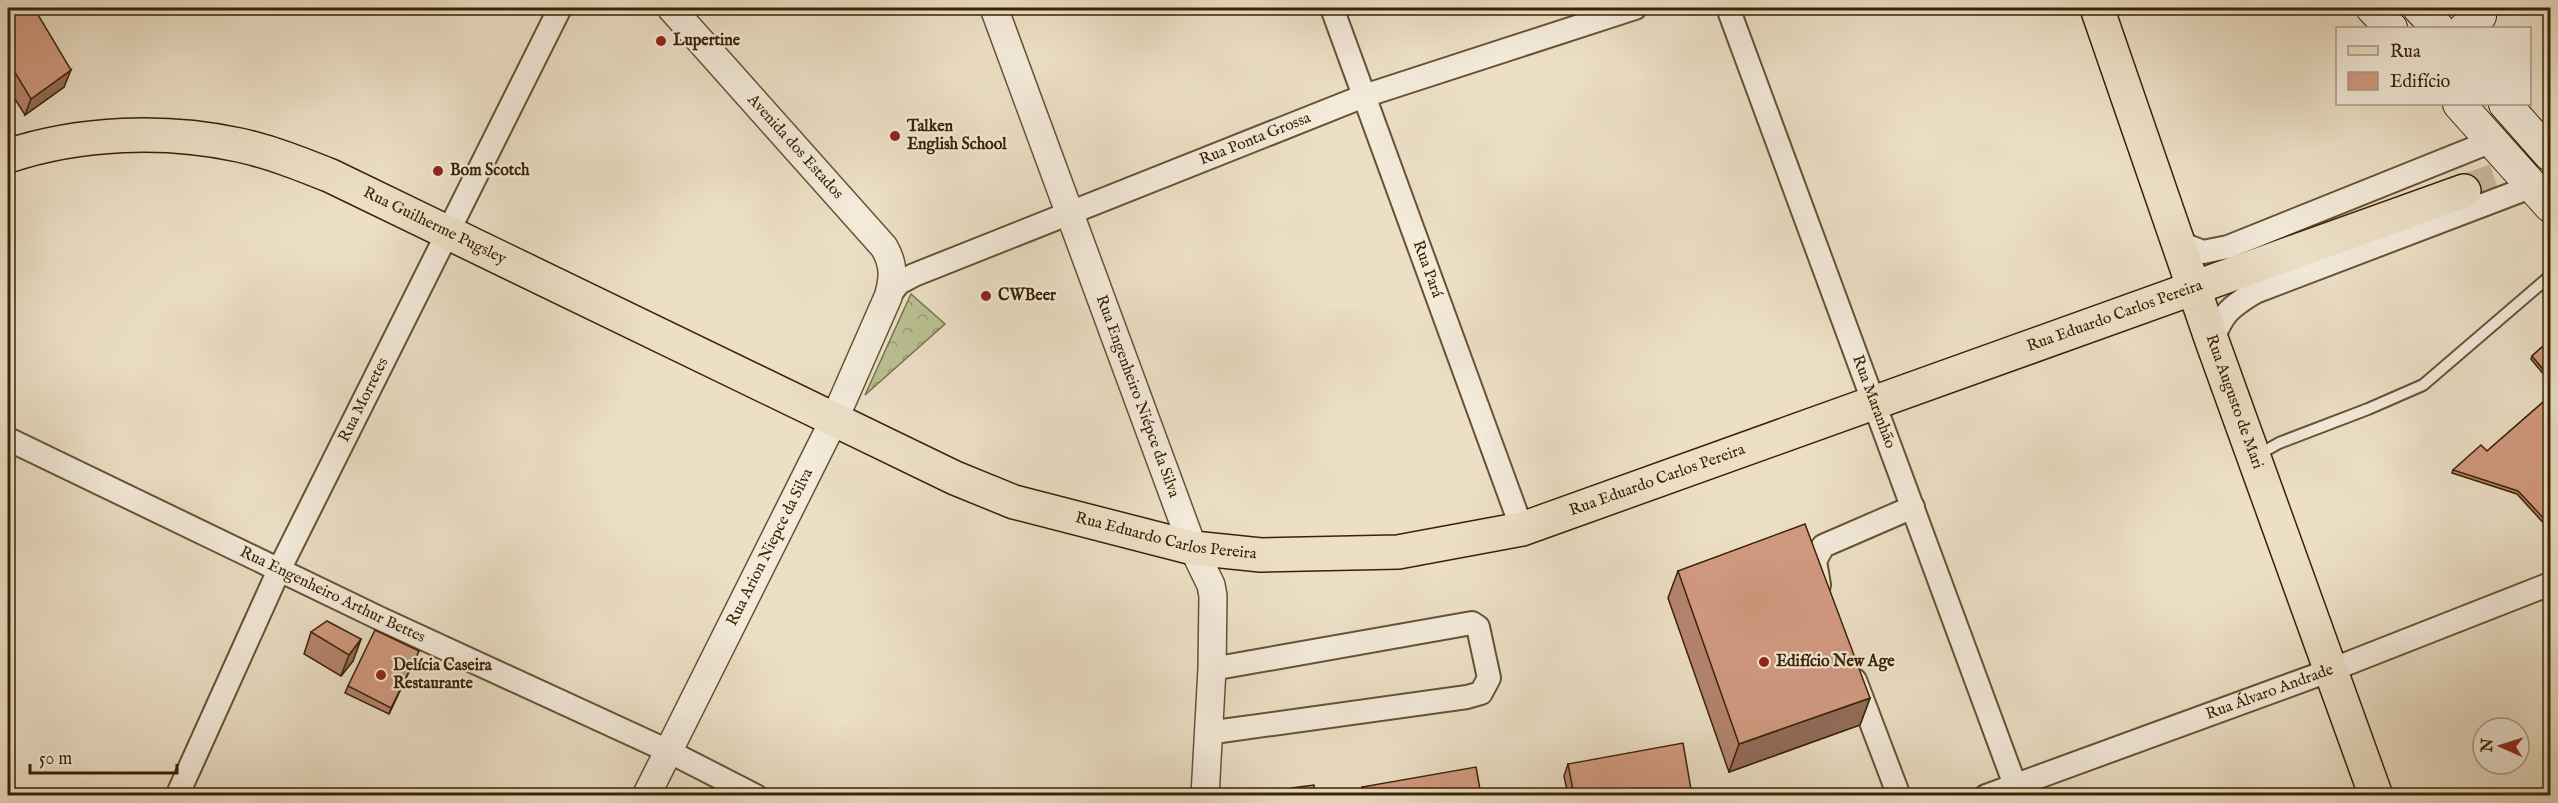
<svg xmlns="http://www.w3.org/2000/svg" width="2558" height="803" font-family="'IM FELL English',serif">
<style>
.park{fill:url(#park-crowns);stroke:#7a724a;stroke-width:1.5}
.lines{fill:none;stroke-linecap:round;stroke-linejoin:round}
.primary-tunnel{stroke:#c8b99e;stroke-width:33;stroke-dasharray:33 16;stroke-linecap:butt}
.service-casing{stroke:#665232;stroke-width:14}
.minor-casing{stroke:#665232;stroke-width:26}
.tertiary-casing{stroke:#665232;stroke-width:30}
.secondary-casing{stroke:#3a2300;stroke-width:34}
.primary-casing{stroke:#3a2300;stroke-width:36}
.service{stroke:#f3eada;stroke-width:10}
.minor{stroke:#f3eada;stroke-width:22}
.tertiary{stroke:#f3eada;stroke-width:27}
.secondary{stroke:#f3eada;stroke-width:32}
.primary{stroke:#ecdfc6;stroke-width:33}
.wall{fill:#b58470;stroke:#3a2300;stroke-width:1.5}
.shaded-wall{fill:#936c5b;stroke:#3a2300;stroke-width:1.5}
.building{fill:#d29a82;stroke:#3a2300;stroke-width:1.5}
.poi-dot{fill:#8f2418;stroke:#f3eada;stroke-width:2}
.labels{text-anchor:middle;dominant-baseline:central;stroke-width:4.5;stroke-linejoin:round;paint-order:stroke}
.poi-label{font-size:16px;font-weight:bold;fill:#3a2300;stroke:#f3eada;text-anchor:start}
.street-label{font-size:16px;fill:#3a2300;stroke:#f3eada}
</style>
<defs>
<pattern id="park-crowns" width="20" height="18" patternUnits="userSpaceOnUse" patternTransform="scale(1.5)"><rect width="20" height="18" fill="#bac193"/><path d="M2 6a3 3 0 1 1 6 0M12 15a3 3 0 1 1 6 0" fill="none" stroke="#989c76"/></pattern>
</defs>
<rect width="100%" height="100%" fill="#ecdfc6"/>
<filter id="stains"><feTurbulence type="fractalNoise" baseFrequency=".00333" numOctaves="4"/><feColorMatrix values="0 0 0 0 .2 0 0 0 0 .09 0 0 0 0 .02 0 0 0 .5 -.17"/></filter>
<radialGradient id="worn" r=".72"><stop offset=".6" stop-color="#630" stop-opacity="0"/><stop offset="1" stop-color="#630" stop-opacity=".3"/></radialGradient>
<!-- park -->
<path class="park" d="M911,294L945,324L865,395Z"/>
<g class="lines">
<!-- primary-tunnel -->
<path class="primary-tunnel" d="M2464,191L2550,161"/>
<defs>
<path id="service" d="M2256,456L2279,443L2368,409L2423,385L2550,276"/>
<g id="minor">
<path id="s1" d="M1332,8L1522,529"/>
<path id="s2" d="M1728,8L2019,796"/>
<path d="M2180,243L2203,252L2228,247L2492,141"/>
<path id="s3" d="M888,297L899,283L914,275L1364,96L1635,8"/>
<path d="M2212,341C2223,313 2230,307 2255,292L2533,186"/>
<path id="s4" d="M8,439L381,619L668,751L756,796"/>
<path d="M1819,585L1815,561L1823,546L1913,507"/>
<path d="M1855,680L1899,796"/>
<path d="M1207,733L1467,697L1481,693L1489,678L1478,627L1472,623L1212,669"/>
<path id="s5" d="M177,796L279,570L560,8"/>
<path id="s6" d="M1986,796L2331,670L2550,584"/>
</g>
<g id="tertiary">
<path id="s7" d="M994,8L1193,548L1211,585L1213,596L1212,669L1205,796"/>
<path id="s8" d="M646,796L834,420L888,297C894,278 894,264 884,247L671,8"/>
</g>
<path id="secondary" d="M2372,8L2391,28
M2419,8L2438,28
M2465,28L2480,16
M2459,104L2550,206
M2505,104L2550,155"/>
<g id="primary">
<path id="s9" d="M2097,8L2212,341L2376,796"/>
<path id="s10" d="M8,156C80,132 165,129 239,145C271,152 301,164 331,176L955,478L1014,502L1193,548L1261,555L1398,552L1522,529L2464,191"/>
</g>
</defs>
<!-- service casing -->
<use href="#service" class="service-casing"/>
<!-- minor casing -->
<use href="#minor" class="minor-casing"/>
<!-- tertiary casing -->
<use href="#tertiary" class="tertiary-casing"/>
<!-- secondary casing -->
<use href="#secondary" class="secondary-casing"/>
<!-- primary casing -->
<use href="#primary" class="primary-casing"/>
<!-- service -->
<use href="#service" class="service"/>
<!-- minor -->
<use href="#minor" class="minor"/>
<!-- tertiary -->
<use href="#tertiary" class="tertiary"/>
<!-- secondary -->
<use href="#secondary" class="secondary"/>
<!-- primary -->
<use href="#primary" class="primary"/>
</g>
<!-- wall -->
<path class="wall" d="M8,8L64,87L25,115L8,88Z
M2550,340V382L2531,359L2532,356Z
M2550,396V530L2517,494L2452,473L2453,470L2487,451Z
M1678,571L1870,698L1860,725L1729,772L1668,598Z
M311,632L361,639L353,661L341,676L304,654Z
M416,657L389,714L345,693L348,686Z
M1568,764L1692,795H1568L1564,776Z
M1362,787L1481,795H1359Z"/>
<!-- shaded-wall -->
<path class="shaded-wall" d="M71,70L64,87L25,115L31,99Z
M361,639L353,661L341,676L349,655Z
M419,651L416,657L389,714L391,708Z
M1870,698L1860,725L1729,772L1739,744Z"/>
<!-- building -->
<path class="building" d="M8,8H34L71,70L31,99L8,61Z
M2550,340V378L2532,356Z
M2550,396V525L2518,491L2453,470L2481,445L2487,451Z
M1805,524L1870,698L1739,744L1678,571Z
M327,621L361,639L349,655L311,632Z
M375,630L419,651L391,708L348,686Z
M1683,743L1692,795H1574L1568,764Z
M1476,767L1481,795H1364L1362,787Z
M1314,785L1315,795H1293L1292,788Z
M1282,789V795H1251V792Z"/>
<!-- markers -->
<g class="poi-dot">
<circle cx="661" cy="41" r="6"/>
<circle cx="895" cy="136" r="6"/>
<circle cx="438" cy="171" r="6"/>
<circle cx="986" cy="296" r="6"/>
<circle cx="1764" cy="662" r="6"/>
<circle cx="381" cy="675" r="6"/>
</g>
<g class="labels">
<!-- poi labels -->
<g class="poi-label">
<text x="673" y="41">Lupertine</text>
<text x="907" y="127">Talken<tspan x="907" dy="18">English School</tspan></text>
<text x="450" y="171">Bom Scotch</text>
<text x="998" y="296">CWBeer</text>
<text x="1776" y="662">Edifício New Age</text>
<text x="393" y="666">Delícia Caseira<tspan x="393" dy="18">Restaurante</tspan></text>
</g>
<!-- street labels -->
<g class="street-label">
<text stroke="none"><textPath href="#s3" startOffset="402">Rua Ponta Grossa</textPath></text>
<text transform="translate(795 147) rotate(48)">Avenida dos Estados</text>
<text stroke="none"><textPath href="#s10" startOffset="446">Rua Guilherme Pugsley</textPath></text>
<text stroke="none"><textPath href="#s1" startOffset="278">Rua Pará</textPath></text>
<text stroke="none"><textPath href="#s10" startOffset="2234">Rua Eduardo Carlos Pereira</textPath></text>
<text stroke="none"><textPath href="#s7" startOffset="414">Rua Engenheiro Niépce da Silva</textPath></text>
<text stroke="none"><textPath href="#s5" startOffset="438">Rua Morretes</textPath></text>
<text stroke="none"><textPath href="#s2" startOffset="420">Rua Maranhão</textPath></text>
<text stroke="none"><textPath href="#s9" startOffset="417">Rua Augusto de Mari</textPath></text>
<text stroke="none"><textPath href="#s10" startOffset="1748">Rua Eduardo Carlos Pereira</textPath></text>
<text stroke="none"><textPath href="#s10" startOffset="1244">Rua Eduardo Carlos Pereira</textPath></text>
<text stroke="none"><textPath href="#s8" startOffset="278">Rua Arion Niepce da Silva</textPath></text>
<text stroke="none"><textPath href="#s4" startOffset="360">Rua Engenheiro Arthur Bettes</textPath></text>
<text stroke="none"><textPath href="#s6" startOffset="302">Rua Álvaro Andrade</textPath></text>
</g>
</g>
<!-- margin -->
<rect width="2558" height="803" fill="none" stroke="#ecdfc6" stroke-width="30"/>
<rect x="9" y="9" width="2540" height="785" fill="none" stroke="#3a2300" stroke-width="3"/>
<rect x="15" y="15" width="2528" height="773" fill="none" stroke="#3a2300" stroke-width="1.5"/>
<!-- legend -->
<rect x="2336" y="27" width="195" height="78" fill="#f3eada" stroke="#a99a83" stroke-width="1.5"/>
<rect x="2348" y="46" width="30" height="9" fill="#ecdfc6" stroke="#a99a83" stroke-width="1.5"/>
<text x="2390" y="57" font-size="18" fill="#3a2300">Rua</text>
<rect x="2348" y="72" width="30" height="18" fill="#d29a82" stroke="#a99a83" stroke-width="1.5"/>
<text x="2390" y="87" font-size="18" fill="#3a2300">Edifício</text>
<!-- north arrow -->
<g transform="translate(2501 746) rotate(273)"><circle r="28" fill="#f3eada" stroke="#a99a83" stroke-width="1.5"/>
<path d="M0-4.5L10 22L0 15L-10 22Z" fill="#8f2418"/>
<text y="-9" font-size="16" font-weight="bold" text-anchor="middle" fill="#3a2300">N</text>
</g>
<!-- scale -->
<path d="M30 764v9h147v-9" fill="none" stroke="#3a2300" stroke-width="3"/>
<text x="39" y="764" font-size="18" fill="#3a2300" stroke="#f3eada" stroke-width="4.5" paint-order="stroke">50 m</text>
<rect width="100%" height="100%" filter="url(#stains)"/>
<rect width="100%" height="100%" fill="url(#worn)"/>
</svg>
